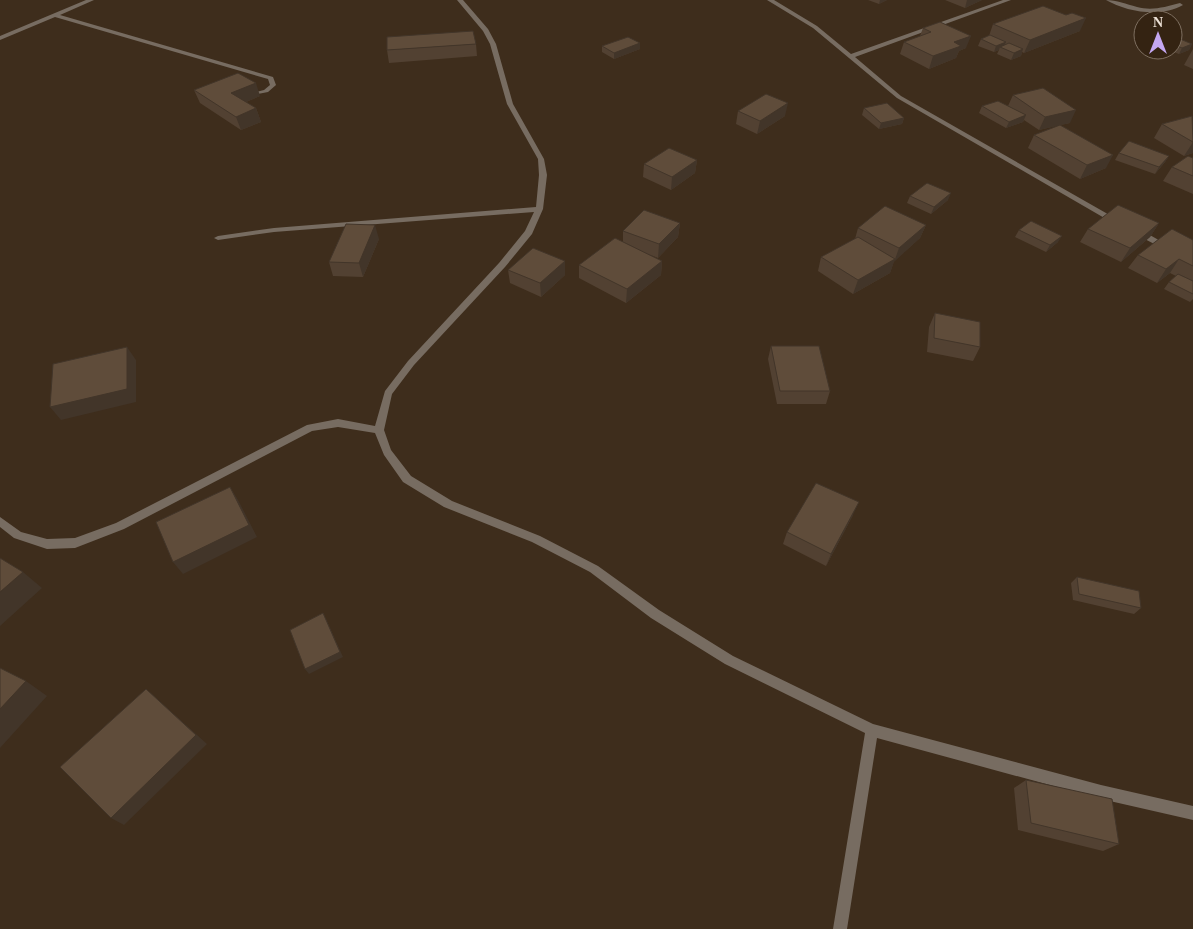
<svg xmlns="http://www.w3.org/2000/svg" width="1193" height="929" font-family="Georgia,serif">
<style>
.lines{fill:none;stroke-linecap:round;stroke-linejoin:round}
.minor{fill:#776c61;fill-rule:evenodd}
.wall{fill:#524132}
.shaded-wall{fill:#423529}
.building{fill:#5f4c3a;stroke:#423529}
</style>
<rect width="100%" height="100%" fill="#3e2d1c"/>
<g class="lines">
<!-- minor -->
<path class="minor" d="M86,0H94L60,15L273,77L276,85L268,92L252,95V93L264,90L270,85L268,79L55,17L0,40V36Z
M457,0H463L488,29L496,44L513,104L544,159L547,175L543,209L532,234L505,267L414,365L392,394L384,430L391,450L411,476L452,501L540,536L598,566L659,610L733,656L873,724L1101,785L1193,806V820L1101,799L877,738L847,929H833L865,733L725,664L651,618L590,572L532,542L444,507L403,482L384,455L375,433L338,427L312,431L124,529L75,548L47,549L14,538L0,527V517L21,532L47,539L75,538L116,523L307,425L338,419L375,426L385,391L408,361L499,263L525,231L534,212L274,232L218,240L214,238L218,236L274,228L536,207L539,175L538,159L507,104L490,44L483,31Z
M767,0H774L817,26L851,54L1003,0H1011L855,57L901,96L1120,221L1116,223H1113L897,98L813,28Z
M1106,0C1117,0 1126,4 1137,7C1152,11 1165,7 1180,3L1183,5C1161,18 1127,12 1106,0Z
M1135,230H1141L1171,247L1167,249H1164L1135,234Z"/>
</g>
<!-- wall -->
<path class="wall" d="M868,0H887L879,4Z
M945,0H982L965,8Z
M993,24L1080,31L1024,53L1022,52L1021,56L1011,60L997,54L999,50L994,52L978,46L981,39L989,36Z
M923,28L966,48L959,51L956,58L929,69L900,54L904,42L920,36Z
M1173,36L1192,44L1189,50L1179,54L1168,50H1173Z
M640,43V49L614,59L602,52V46Z
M476,44L477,56L389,63L387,50Z
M1193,49V69L1184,65Z
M194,90L260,96L246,102L256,108L261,122L241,130L200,103Z
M1013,95L1070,123L1060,125L1106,168L1080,179L1028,148L1034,135L1060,125L1039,130L1024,120L1023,122L1006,128L979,113L982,106H1008Z
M864,108L904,118L902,124L879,129L862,115Z
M738,111L785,116L757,134L736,124Z
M1192,116L1193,153L1184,156L1154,138L1162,124Z
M1119,153L1169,156L1165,162L1155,174L1115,160Z
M1193,158V194L1163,181L1172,167Z
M697,160L695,173L671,190L643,177L644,164Z
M910,196L948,200L931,214L907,203Z
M680,223L678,237L658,258L648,254L662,261L661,275L626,303L579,278V265L623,242V231Z
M1159,223L1150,237L1121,262L1080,242L1088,229Z
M926,225L920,238L894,261L890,273L853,294L818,271L821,257L855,239L858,228Z
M1019,230L1058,242L1046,252L1015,237Z
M379,239L363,277L333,276L329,262Z
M1193,240V299L1190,302L1164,289L1169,282L1176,276L1170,273L1157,283L1128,268L1138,255Z
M565,261V275L541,297L510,283L508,270Z
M935,313L980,347L973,361L927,352L929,327Z
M771,346L830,391L826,404H777L768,359Z
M853,515L826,566L783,544L787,532Z
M1077,577L1141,608L1134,614L1073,600L1071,583Z
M1026,780L1119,844L1103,851L1018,830L1014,788Z"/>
<!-- shaded-wall -->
<path class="shaded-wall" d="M880,0H887L879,4Z
M967,0H982L965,8Z
M1086,18L1080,31L1024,53L1030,40Z
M971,36L966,48L959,51L956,58L929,69L933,56L954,42Z
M1006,42L1003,48L1000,47L999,50L994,52L996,46Z
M640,43V49L614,59V53Z
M1192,44L1189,50L1179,54L1182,48Z
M1023,49L1021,56L1011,60L1014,53Z
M256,83L260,96L236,106L231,93Z
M788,103L785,116L757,134L760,121Z
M256,108L261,122L241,130L236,117Z
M1076,110L1070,123L1039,130L1045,117Z
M1026,115L1023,122L1006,128L1009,122Z
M904,118L902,124L879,129L881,123Z
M1193,142V153L1184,156Z
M1113,155L1106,168L1080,179L1087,165Z
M1169,156L1165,162L1155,174L1159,167Z
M697,160L695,173L671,190L672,177Z
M951,193L948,200L931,214L934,207Z
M680,223L678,237L658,258L659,244Z
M1159,223L1150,237L1121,262L1130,248Z
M375,225L379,239L363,277L359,263Z
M926,225L920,238L894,262L899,248Z
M1062,236L1058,242L1046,252L1050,245Z
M895,259L890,273L853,294L858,280Z
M1179,259L1170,273L1157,283L1166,269Z
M565,261V275L541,297L540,283Z
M662,261L661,275L626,303L627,289Z
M127,347L136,360V402L61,420L50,407Z
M230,487L238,500L257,537L183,574L173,562Z
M859,502L853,515L826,566L831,554Z
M23,572L42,588L0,626V592Z
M323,613L326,619L343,657L309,674L305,669Z
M26,681L47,696L0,748V709Z
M146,689L207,744L124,825L111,818Z"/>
<!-- building -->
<path class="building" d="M1043,6L1066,15L1072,13L1086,18L1030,40L993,24Z
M940,22L971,36L954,42L961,46L933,56L904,42L931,32L923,28Z
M473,31L476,44L387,50V37Z
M990,35L1006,42L996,46L981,39Z
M1173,36L1192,44L1182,48L1173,44Z
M628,37L640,43L614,53L602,46Z
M1009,43L1023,49L1014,53L1000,47Z
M238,73L256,83L231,93L256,108L236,117L194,90Z
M1043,88L1076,110L1045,117L1013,95Z
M766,94L788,103L760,121L738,111Z
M998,101L1026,115L1009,122L982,106Z
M887,103L904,118L881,123L864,108Z
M1192,116L1193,142L1162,124Z
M1060,125L1113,155L1087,165L1034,135Z
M1129,141L1169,156L1159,167L1119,153Z
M669,148L697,160L672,177L644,164Z
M1188,156L1193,158V176L1172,167Z
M927,183L951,193L934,207L910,196Z
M1118,205L1159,223L1130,248L1088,229Z
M885,206L926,225L899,248L858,228Z
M644,210L680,223L659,244L623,231Z
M1031,221L1062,236L1050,245L1019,230Z
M346,224L375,225L359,263L329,262Z
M1172,229L1193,240V266L1179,259L1166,269L1138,255Z
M858,237L895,259L858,280L821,257Z
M615,238L662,261L627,289L579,265Z
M533,248L565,261L540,283L508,270Z
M1178,274L1193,281V294L1169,282Z
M935,313L980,322V347L934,338Z
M771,346H819L830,391H780Z
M127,347V389L50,407L53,364Z
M816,483L859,502L831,554L787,532Z
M230,487L249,525L173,562L156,522Z
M0,558L23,572L0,592Z
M1077,577L1139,591L1141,608L1079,594Z
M323,613L340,652L305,669L290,630Z
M0,668L26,681L0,709Z
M146,689L196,735L111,818L60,767Z
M1026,780L1112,799L1119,844L1031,823Z"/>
<!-- north arrow -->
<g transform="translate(1158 35)"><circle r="24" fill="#342312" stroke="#7e6f60"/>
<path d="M0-4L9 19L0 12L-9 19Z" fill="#c4a7f1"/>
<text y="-8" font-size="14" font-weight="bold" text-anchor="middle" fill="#ece1d6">N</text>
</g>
</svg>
